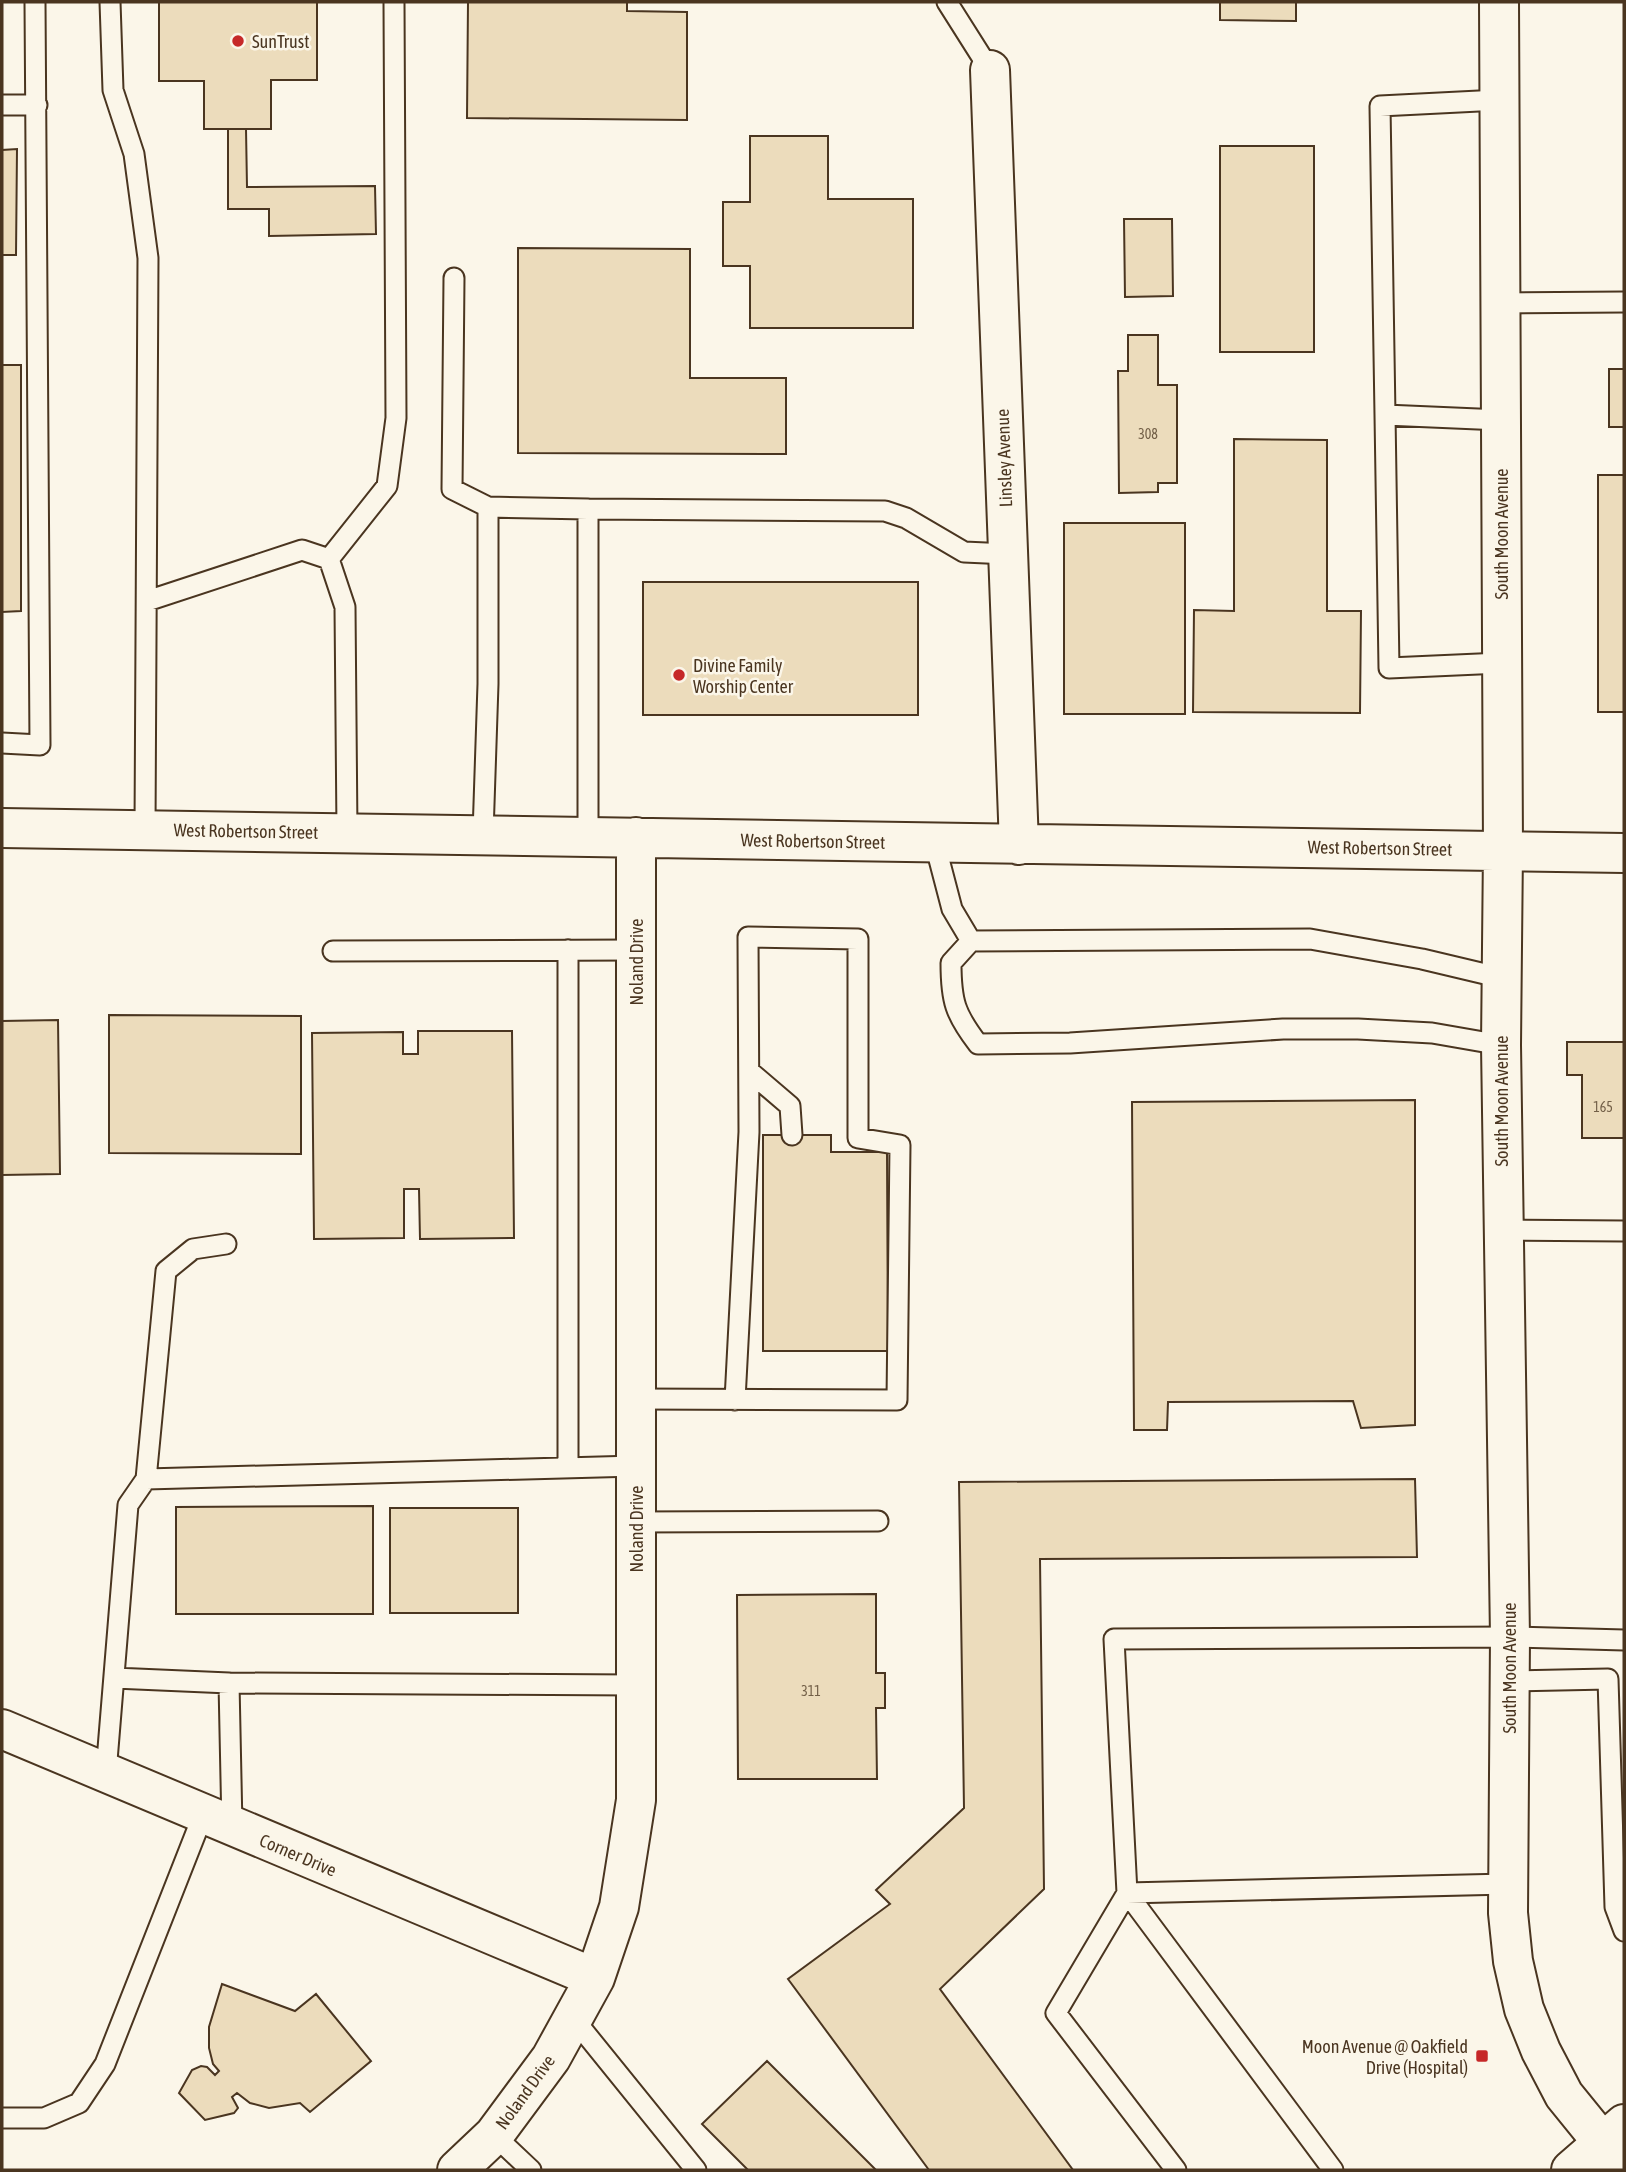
<svg xmlns="http://www.w3.org/2000/svg" width="1626" height="2172" font-family="'Asap Condensed',sans-serif">
<style>
.building{fill:#ecdcbc;stroke:#4a3520;stroke-width:2}
.lines{fill:none;stroke-linecap:round;stroke-linejoin:round}
.service-casing{stroke:#4a3520;stroke-width:23}
.minor-casing{stroke:#4a3520;stroke-width:42}
.tertiary-casing{stroke:#4a3520;stroke-width:42}
.service{stroke:#fbf6e9;stroke-width:19}
.minor{stroke:#fbf6e9;stroke-width:38}
.tertiary{stroke:#fbf6e9;stroke-width:38}
.poi-dot{fill:#c62828;stroke:#fbf6e9;stroke-width:2.5}
.labels{text-anchor:middle;dominant-baseline:central;stroke-width:5;stroke-linejoin:round;paint-order:stroke}
.number-label{font-size:14px;fill:#725f47}
.poi-label{font-size:18px;fill:#4a3520;stroke:#fbf6e9;text-anchor:start}
.street-label{font-size:18px;fill:#4a3520;stroke:#fbf6e9}
</style>
<rect width="100%" height="100%" fill="#fbf6e9"/>
<!-- building -->
<path class="building" d="M159,2H317V80H271V129H204V81H159Z
M468,2H627V11L687,12V120L467,118Z
M1220,2H1296V21L1220,20Z
M228,129H246L247,187L375,186L376,234L269,236V209H228Z
M750,136H828V199H913V328H750V266H723V202H750Z
M1220,146H1314V352H1220Z
M17,149L16,255H2V150Z
M1124,219H1172L1173,296L1125,297Z
M518,248L690,249V378H786V454L518,453Z
M1128,335H1158V385H1177V483H1158V492L1119,493L1118,371H1128Z
M2,365H21V611L2,612Z
M1609,369H1624V427H1609Z
M1234,439L1327,440V611H1361L1360,713L1193,712L1194,610L1234,611Z
M1598,475H1624V712H1598Z
M1064,523H1185V714H1064Z
M643,582H918V715H643Z
M109,1015L301,1016V1154L109,1153Z
M58,1020L60,1174L2,1175V1021Z
M418,1031H512L514,1238L420,1239L419,1189H404V1238L314,1239L312,1033L403,1032V1054H418Z
M1567,1042H1624V1138H1582V1075H1567Z
M1415,1100V1425L1361,1428L1353,1401L1168,1402L1167,1430H1134L1132,1102Z
M763,1135H831V1152H887L888,1351H763Z
M1415,1479L1417,1557L1040,1559L1044,1889L940,1989L1073,2170H929L788,1979L890,1904L876,1890L964,1808L959,1482Z
M373,1506V1614H176V1507Z
M390,1508H518V1613H390Z
M876,1594V1673H885V1708H876L877,1779H738L737,1595Z
M222,1984L295,2011L316,1994L371,2061L310,2112L300,2103L269,2108L250,2103L237,2093L232,2097L238,2108L234,2113L205,2120L179,2093L192,2070L201,2066L207,2067L215,2075L219,2071L213,2064L209,2048V2027Z
M767,2061L876,2170H748L702,2124Z"/>
<g class="lines">
<defs>
<path id="service" d="M110,2L113,90L134,154L148,258L145,829
M947,2L990,70
M1499,100L1380,106L1385,415L1501,420
M2,105H37
M454,278L452,489L488,507
M1500,303L1624,302
M1385,415L1389,668L1501,663
M588,509L885,511L906,518L964,552L1008,554
M329,559L387,486L396,418L394,2
M147,601L302,550L329,559L345,607L347,832
M2,743L40,745L35,2
M483,834L488,684V507L588,509V836
M935,844L952,909L971,941L1310,939L1422,959L1502,978
M971,941L951,963C951,1001 955,1014 978,1044L1070,1043L1283,1029H1358L1432,1033L1501,1045
M568,950V1467
M333,951L636,950
M749,1071L790,1106L792,1135
M1502,1230L1624,1231
M635,1399L897,1400L900,1145L858,1138V939L748,937L749,1132L735,1400
M146,1479L636,1466
M636,1522L878,1521
M114,1678L229,1683
M1510,1681L1608,1679L1615,1907L1624,1931
M106,1773L128,1505L146,1479L166,1271L193,1249L226,1244
M232,1827L229,1683L636,1685
M573,2018L696,2170
M2,2118H44L79,2103L105,2064L203,1815
M494,2135L531,2170
M1176,2170L1056,2013L1127,1893L1508,1884
M1333,2170L1127,1893L1114,1639L1510,1637L1624,1640"/>
<path id="minor" d="M1499,2L1503,849L1501,1045L1510,1637L1508,1913L1513,1961L1524,2009L1541,2051L1564,2095L1624,2169
M990,70L1019,845
M2,828L1624,853
M2,1729L595,1978
M457,2170L494,2135L551,2058L595,1978L619,1907L636,1800V837"/>
<path id="tertiary" d="M1571,2170L1624,2124"/>
</defs>
<!-- service casing -->
<use href="#service" class="service-casing"/>
<!-- minor casing -->
<use href="#minor" class="minor-casing"/>
<!-- tertiary casing -->
<use href="#tertiary" class="tertiary-casing"/>
<!-- service -->
<use href="#service" class="service"/>
<!-- minor -->
<use href="#minor" class="minor"/>
<!-- tertiary -->
<use href="#tertiary" class="tertiary"/>
</g>
<!-- markers -->
<g class="poi-dot">
<circle cx="238" cy="41" r="7"/>
<circle cx="679" cy="675" r="7"/>
<rect x="1475" y="2049" width="14" height="14" rx="3.5"/>
</g>
<g class="labels">
<!-- number labels -->
<g class="number-label">
<text x="1148" y="434">308</text>
<text x="1603" y="1107">165</text>
<text x="811" y="1691">311</text>
</g>
<!-- poi labels -->
<g class="poi-label">
<text x="252" y="41">SunTrust</text>
<text x="693" y="665">Divine Family<tspan x="693" dy="21">Worship Center</tspan></text>
<text x="1468" y="2046" text-anchor="end">Moon Avenue @ Oakfield<tspan x="1468" dy="21">Drive (Hospital)</tspan></text>
</g>
<!-- street labels -->
<g class="street-label">
<text transform="translate(1004 458) rotate(-92)">Linsley Avenue</text>
<text transform="translate(1501 534) rotate(-90)">South Moon Avenue</text>
<text transform="translate(246 831) rotate(1)">West Robertson Street</text>
<text transform="translate(813 841) rotate(1)">West Robertson Street</text>
<text transform="translate(1380 848) rotate(1)">West Robertson Street</text>
<text transform="translate(636 962) rotate(-90)">Noland Drive</text>
<text transform="translate(1501 1101) rotate(-90)">South Moon Avenue</text>
<text transform="translate(636 1529) rotate(-90)">Noland Drive</text>
<text transform="translate(1509 1668) rotate(-90)">South Moon Avenue</text>
<text transform="translate(298 1855) rotate(23)">Corner Drive</text>
<text transform="translate(525 2092) rotate(-54)">Noland Drive</text>
</g>
</g>
<!-- border -->
<rect width="1626" height="2172" fill="none" stroke="#4a3520" stroke-width="7"/>
</svg>
